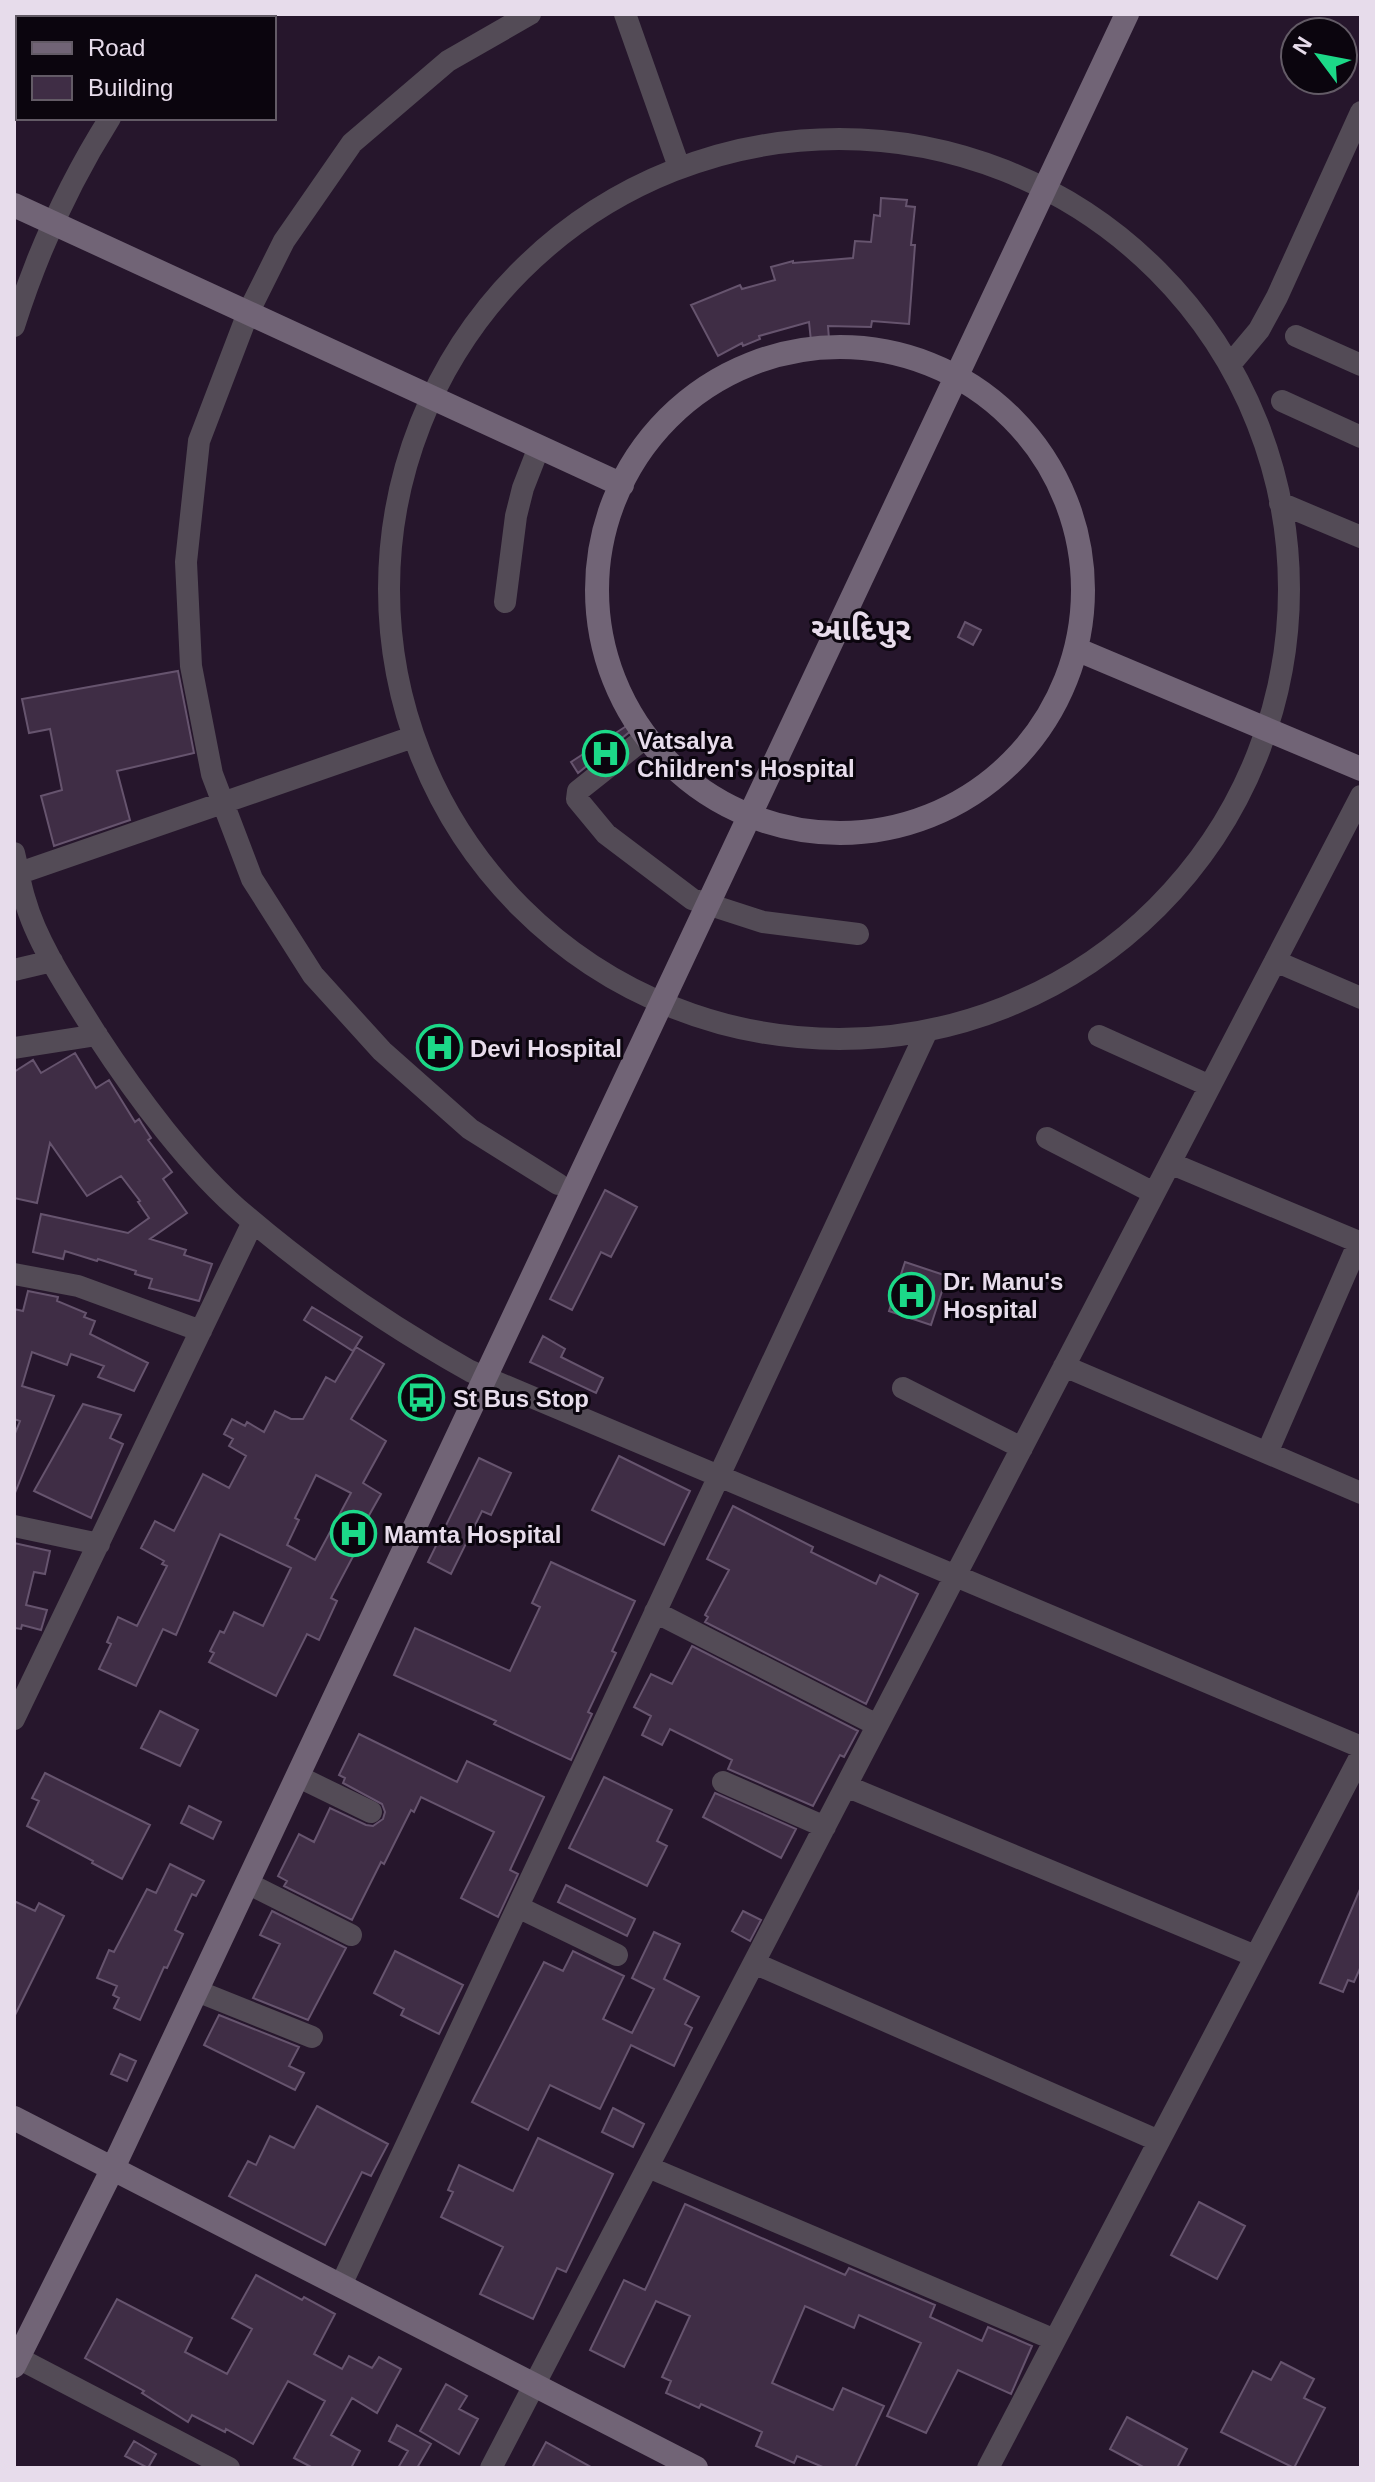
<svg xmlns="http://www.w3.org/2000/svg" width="1375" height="2482" font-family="Arial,'Noto Sans Gujarati',sans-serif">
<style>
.building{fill:#3f2d45;stroke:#66546e;stroke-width:2;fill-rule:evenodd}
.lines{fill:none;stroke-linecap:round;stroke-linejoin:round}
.street{stroke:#534b56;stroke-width:22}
.secondary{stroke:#716476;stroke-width:24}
.labels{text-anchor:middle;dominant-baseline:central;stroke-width:6;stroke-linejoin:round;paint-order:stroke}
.poi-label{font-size:24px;font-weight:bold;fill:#e7dceb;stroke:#0b050e;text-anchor:start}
.district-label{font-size:32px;font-weight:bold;fill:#e7dceb;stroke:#0b050e}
</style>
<rect width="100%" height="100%" fill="#26162c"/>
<!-- building -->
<path class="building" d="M881,198L907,200L906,206L915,207L911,245H915L909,324L872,321L871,327L828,326L829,339L811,341L809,322L759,336L760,339L743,346L742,343L718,356L691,305L740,285L742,289L775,280L771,267L793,261V263L853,258L855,241L871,242L874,215L880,216Z
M965,622L981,630L973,645L958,637Z
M178,671L194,753L117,771L130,820L54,846L41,796L62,790L50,729L29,733L22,699Z
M628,725L632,730L578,773L571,762Z
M75,1053L96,1088L109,1080L135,1122L139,1119L142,1124L151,1138L148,1140L172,1172L163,1179L187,1213L150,1239L186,1250L184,1255L212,1264L199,1301L149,1288L152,1279L135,1274L136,1271L98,1259L97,1261L65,1251L63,1259L33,1252L41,1214L128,1233L149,1218L138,1202L140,1201L121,1176L87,1196L50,1143L37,1203L14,1198V1072L33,1060L41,1073Z
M605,1190L637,1207L611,1257L601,1252L572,1310L550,1299Z
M905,1262L947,1276L931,1325L889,1311Z
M28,1291L58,1297L57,1301L86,1313L84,1317L95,1321L90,1334L148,1363L134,1391L98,1377L104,1366L71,1354L67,1365L32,1352L22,1386L54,1396L15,1493L14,1436L20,1421L14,1419V1309L23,1311Z
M312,1307L362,1337L353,1351L304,1320Z
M543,1336L565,1349L561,1357L603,1378L596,1393L530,1362Z
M356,1347L384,1364L351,1419L386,1441L363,1483L381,1494L363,1526L368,1528L331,1598L337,1601L319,1640L307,1634L276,1696L209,1662L214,1653L210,1651L220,1631L224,1633L234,1612L263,1626L291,1568L220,1534L176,1635L163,1629L136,1686L99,1669L111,1644L107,1642L118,1617L137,1626L167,1566L162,1564L164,1561L141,1548L155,1521L174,1531L203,1474L229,1488L246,1456L229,1446L233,1439L224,1434L232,1419L245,1426L247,1422L264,1432L275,1411L291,1419H303L326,1377L335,1382ZM316,1475L351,1493L315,1560L287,1545L299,1520L295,1518Z
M83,1404L121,1415L110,1438L123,1444L91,1518L34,1491Z
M619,1456L690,1491L664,1545L592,1510Z
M479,1458L511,1473L491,1515L482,1511L451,1574L428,1562Z
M733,1506L813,1547L811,1552L876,1584L880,1575L918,1594L866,1704L705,1622L708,1617L705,1615L729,1570L707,1559Z
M14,1543L50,1551L45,1574L34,1572L26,1605L47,1610L41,1630L22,1625L21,1629L14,1628Z
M551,1562L635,1601L612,1651L616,1653L588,1712L592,1714L571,1760L494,1724L496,1721L394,1675L415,1628L510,1671L540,1607L532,1603Z
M692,1646L858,1731L844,1757L840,1755L813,1806L728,1769L732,1760L670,1729L662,1745L642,1735L651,1716L634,1707L651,1674L672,1684Z
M160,1711L198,1730L180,1766L141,1748Z
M359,1734L457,1782L467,1761L544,1797L510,1870L518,1874L498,1917L461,1898L494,1832L421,1797L414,1812L411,1810L384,1864L381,1862L352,1920L284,1886L287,1881L278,1876L299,1834L314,1842L330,1808L366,1825L373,1826L383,1819L385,1812L382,1804L343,1783L345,1778L339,1775Z
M45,1773L150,1825L122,1879L92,1863L93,1861L27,1826L39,1801L32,1798Z
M604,1777L672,1810L657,1841L667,1846L647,1886L569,1848Z
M715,1793L796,1829L781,1858L703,1817Z
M189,1806L221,1822L213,1839L181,1823Z
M170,1864L204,1881L196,1896L192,1894L175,1930L183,1934L167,1968L164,1967L140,2020L114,2008L119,1998L113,1995L117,1986L97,1978L109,1950L114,1952L147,1889L156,1893Z
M566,1885L635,1919L627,1936L558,1902Z
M1361,1887V1966L1354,1982L1348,1980L1343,1992L1320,1983Z
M14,1901L35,1911L39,1903L64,1916L14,2017Z
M272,1911L346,1948L308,2020L253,1998L280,1944L260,1935Z
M743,1911L761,1920L750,1941L732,1931Z
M654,1932L680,1944L664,1979L699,1997L685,2024L692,2028L674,2066L631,2045L600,2109L550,2085L528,2130L472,2102L544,1962L563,1971L573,1951L624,1976L603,2019L632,2033L654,1989L632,1978Z
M395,1951L463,1985L439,2034L401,2015L404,2009L374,1993Z
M219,2015L299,2047L289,2066L304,2073L295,2090L204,2045Z
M120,2054L136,2061L127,2081L111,2074Z
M317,2106L388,2144L371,2176L362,2172L325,2245L229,2196L248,2161L256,2165L270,2136L294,2148Z
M613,2108L644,2124L633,2147L602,2132Z
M538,2138L613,2174L566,2272L557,2268L533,2319L480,2294L503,2247L441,2217L453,2192L448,2190L459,2165L513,2191Z
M1199,2202L1245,2226L1217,2279L1171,2255Z
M685,2204L845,2275L849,2268L935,2305L930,2317L982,2341L988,2327L1032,2346L1011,2394L958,2370L926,2433L887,2416L921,2343L859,2315L854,2328L805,2306L772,2383L833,2410L843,2388L884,2406L855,2468H825L797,2456L794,2463L756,2446L762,2432L701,2404L699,2408L666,2393L671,2381L662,2377L690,2316L656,2301L624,2367L590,2350L624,2280L645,2290Z
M256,2275L302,2300L304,2297L335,2314L314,2354L342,2369L349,2356L372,2368L379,2357L401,2369L377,2413L352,2398L331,2435L360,2451L351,2468H313L294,2458L325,2401L288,2381L253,2444L226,2429L225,2432L192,2415L188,2422L142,2393L144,2391L85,2358L117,2299L192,2338L185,2352L227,2374L252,2329L232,2318Z
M1281,2362L1314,2379L1304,2398L1325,2408L1294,2468L1221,2432L1253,2371L1271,2380Z
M446,2384L467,2396L459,2409L478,2419L459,2454L420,2431Z
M1127,2417L1187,2449L1177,2468H1145L1110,2449Z
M397,2425L431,2444L417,2468H398L408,2451L389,2441Z
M134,2441L156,2454L148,2468L125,2456Z
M546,2442L593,2468H532Z"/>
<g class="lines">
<!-- street -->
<path class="street" d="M530,14L448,61L352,143L284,241L248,313L199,441L186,562L191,666L212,774L252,879L313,975L382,1051L470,1129L558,1184
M625,14L679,167
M185,18L189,14
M389 589a450 450 0 1 1 900 0a450 450 0 1 1-900 0Z
M14,326C37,253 69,183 110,118
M1296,336L1361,365
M1233,361L1259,330L1277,297L1361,112
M1282,401L1361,437
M1280,503L1361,537
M505,602L516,516L523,488L539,447
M646,737L578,791L577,799L606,834L692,899L763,922L858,934
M14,853C18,869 20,885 25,900C37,944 72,995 96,1034C135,1094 191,1170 246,1216C315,1275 390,1326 470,1371L1361,1747
M14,875L413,737
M1275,961L1361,998
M14,970L52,961
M1099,1036L1210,1086
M14,1048L97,1035
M1047,1138L1154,1193
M1170,1163L1361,1243
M14,1274L78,1286L201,1331
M1064,1366L1361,1493
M903,1388L1022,1448
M1267,1453L1359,1242
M14,1526L99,1544
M655,1612L877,1725
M14,1719L253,1222
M297,1776L371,1812
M723,1782L825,1827
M846,1786L1255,1956
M247,1883L351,1935
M518,1907L617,1955
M754,1963L1159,2141
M197,1991L312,2037
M648,2167L1055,2340
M341,2285L925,1035
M18,2358L229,2468
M491,2468L1361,796
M988,2468L1361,1755"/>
<!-- secondary -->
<path class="secondary" d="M14,205L622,485
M597 590a243 243 0 1 1 486 0a243 243 0 1 1-486 0Z
M1076,649L1361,769
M14,2118L696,2468
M14,2366L113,2168L1127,14"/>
</g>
<!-- icons -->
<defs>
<symbol id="hospital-ring" viewBox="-11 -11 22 22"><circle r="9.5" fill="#0b050e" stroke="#1cd988" stroke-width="1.5"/><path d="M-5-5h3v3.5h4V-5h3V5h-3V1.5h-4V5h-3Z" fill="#1cd988"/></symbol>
<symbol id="bus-ring" viewBox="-11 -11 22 22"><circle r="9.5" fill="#0b050e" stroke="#1cd988" stroke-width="1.5"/><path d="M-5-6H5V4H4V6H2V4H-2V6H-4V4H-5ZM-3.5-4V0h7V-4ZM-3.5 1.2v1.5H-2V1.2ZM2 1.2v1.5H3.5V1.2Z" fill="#1cd988"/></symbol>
</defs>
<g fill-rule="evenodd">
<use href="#hospital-ring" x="580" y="728" width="51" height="51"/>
<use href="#hospital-ring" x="414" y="1022" width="51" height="51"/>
<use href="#hospital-ring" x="886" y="1270" width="51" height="51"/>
<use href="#bus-ring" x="396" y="1372" width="51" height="51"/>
<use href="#hospital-ring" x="328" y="1508" width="51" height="51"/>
</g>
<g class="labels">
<!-- poi labels -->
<g class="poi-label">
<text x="637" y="740">Vatsalya<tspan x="637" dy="28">Children's Hospital</tspan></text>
<text x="470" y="1048">Devi Hospital</text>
<text x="943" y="1281">Dr. Manu's<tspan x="943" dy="28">Hospital</tspan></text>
<text x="453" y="1398">St Bus Stop</text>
<text x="384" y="1534">Mamta Hospital</text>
</g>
<!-- district labels -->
<g class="district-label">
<text x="861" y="629">આદિપુર</text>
</g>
</g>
<!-- border -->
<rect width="1375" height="2482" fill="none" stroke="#e7dceb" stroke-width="32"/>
<!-- legend -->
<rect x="16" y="16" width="260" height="104" fill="#0b050e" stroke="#635b66" stroke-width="2"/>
<rect x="32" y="42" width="40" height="12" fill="#716476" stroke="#635b66" stroke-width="2"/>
<text x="88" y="56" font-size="24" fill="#e7dceb">Road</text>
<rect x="32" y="76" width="40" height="24" fill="#3f2d45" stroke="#635b66" stroke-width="2"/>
<text x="88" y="96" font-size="24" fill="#e7dceb">Building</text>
<!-- north arrow -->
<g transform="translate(1319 56) rotate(302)"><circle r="38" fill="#0b050e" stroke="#635b66" stroke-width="2"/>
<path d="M0-6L14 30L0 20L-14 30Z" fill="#1cd988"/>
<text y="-12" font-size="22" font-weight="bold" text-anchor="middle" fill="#e7dceb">N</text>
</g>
</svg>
